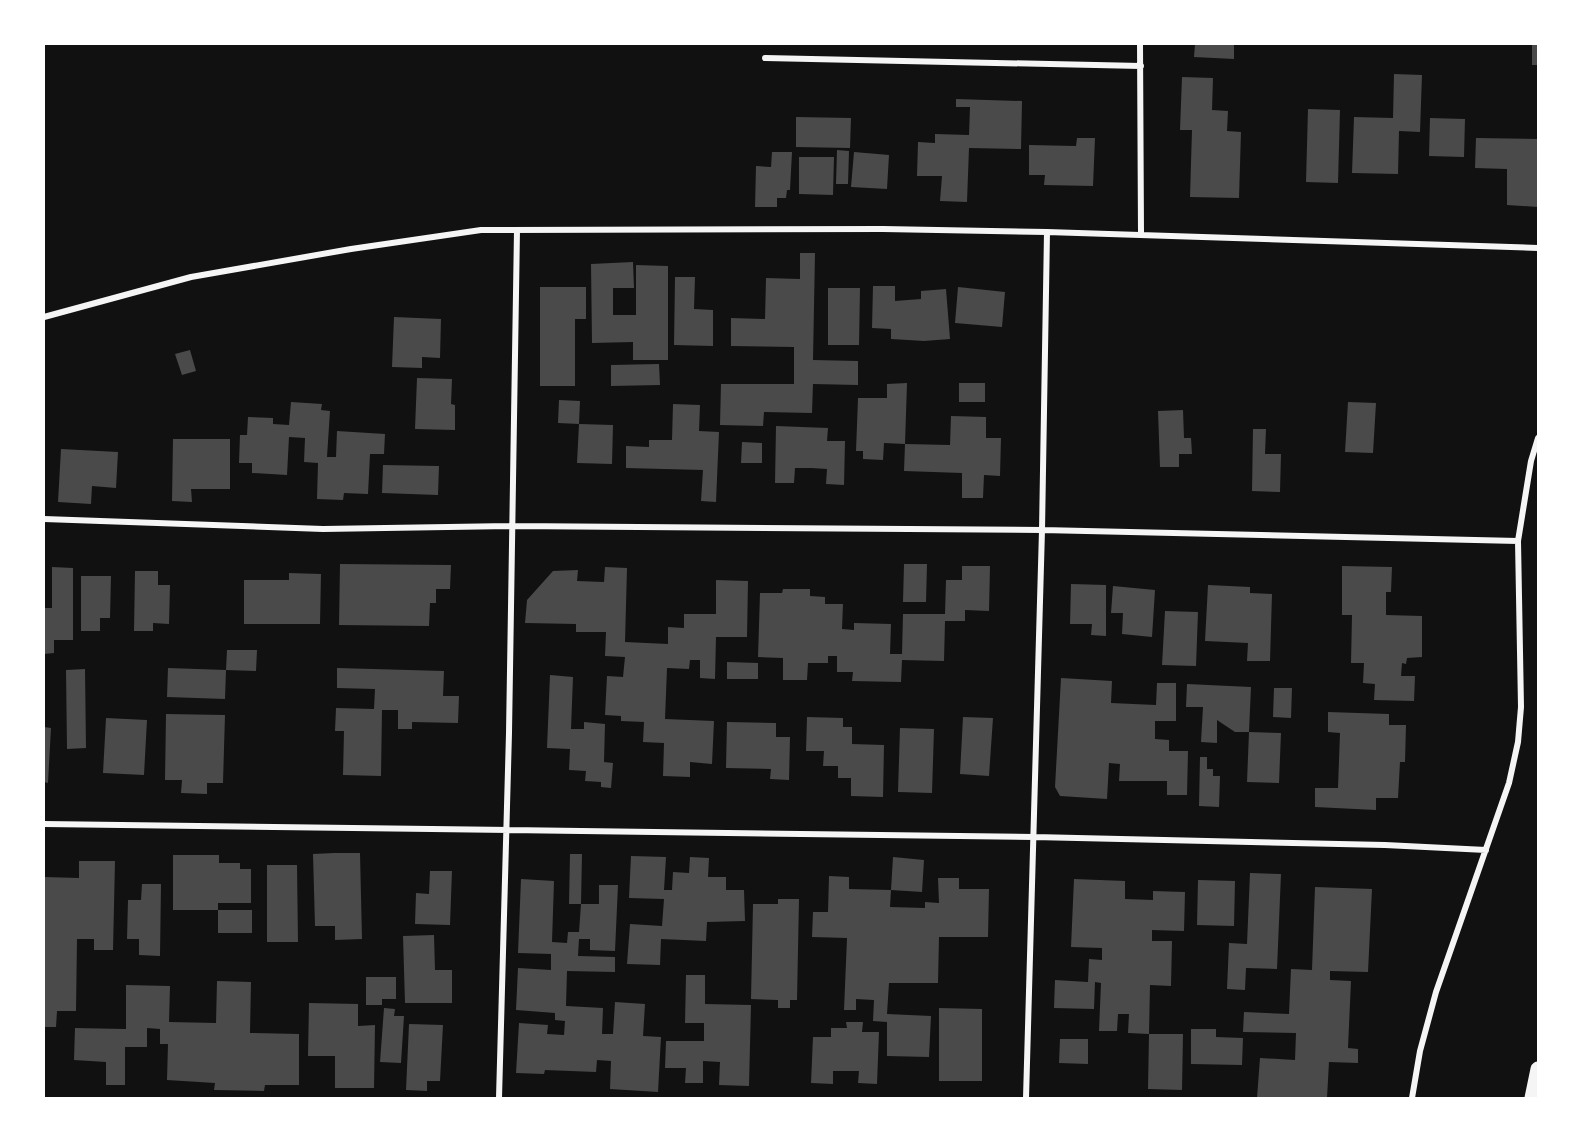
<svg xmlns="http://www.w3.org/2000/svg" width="1582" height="1142" font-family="'Archivo Narrow',sans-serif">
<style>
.building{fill:#4a4a4a}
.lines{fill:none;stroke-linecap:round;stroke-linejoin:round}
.minor{stroke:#f5f5f5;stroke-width:6}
.primary{stroke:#f5f5f5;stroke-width:15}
</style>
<rect width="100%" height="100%" fill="#111"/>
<!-- building -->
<path class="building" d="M1195,44H1234V59L1194,57Z
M1532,44H1538V65H1532Z
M1394,74L1422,75L1420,132L1399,131L1398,174L1352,173L1354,117L1393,118Z
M1182,77L1213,78L1212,110L1228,111L1227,131L1241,132L1239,198L1190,197L1192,130H1180Z
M956,99L1022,101L1021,149L969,148L967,202L940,201L942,176H917L918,142L935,143V134L969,135L970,107H956Z
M1308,109L1340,110L1338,183L1306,182Z
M796,117L851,118L850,148L796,147Z
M1430,118L1465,119L1464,157L1429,156Z
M1077,138H1095L1093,186L1044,185L1045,175H1029V145L1076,146Z
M1476,138L1538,139V207L1507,205V169L1475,168Z
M837,150L849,151L848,184H836Z
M772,152H792L790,190H787L786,198H777V207H755L756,166L771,167Z
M854,152L889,155L887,189L851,187Z
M799,157H834L833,195L799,194Z
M800,253H815L813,360L858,361V385L813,384L812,413L764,412L763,426L720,425L721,384H794V347L731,346V318L765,319L766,278L800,279Z
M633,262L634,288H613V315H636V265L668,266V360H633V342L592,343L591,264Z
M675,277H695L694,309L713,310V346L674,345Z
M873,286H895V301L921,299V291L946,289L950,339L924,341L891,339V329L872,328Z
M540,287H586V319H575V386H540Z
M958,287L1005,292L1002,327L955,323Z
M828,288H860L859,345H828Z
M394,317L441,319L440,358L422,357V368L392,367Z
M190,350L196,371L182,375L175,354Z
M659,364L660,385L611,386V365Z
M417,378L452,379L451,404L455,405V430L415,429Z
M907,383L905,444L884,443L883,460L863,459V451H856L858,398H887V384Z
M959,383H985V402H959Z
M559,400L580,401L579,424L558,423Z
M291,402L322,404L321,410L330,411L327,457H336L337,431L385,434L384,454H370L368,494L344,493L343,500L317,499L318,463L304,462L305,438L289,437L287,475L252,473V463H239L240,435H247L248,417L273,418V424L289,425Z
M1348,402L1376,403L1373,453L1345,452Z
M673,404L700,405L699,431L719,432L716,502L701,501L703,470L626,468V446L649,447V440H672Z
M1183,410L1184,438H1191L1192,454H1179V467H1160L1158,411Z
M951,416L986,417V438H1001L1000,476L984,475L983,498H962V473L904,471L905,444L950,445Z
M579,424L613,425L612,464L577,463Z
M776,426L828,428L827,441H845L844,485L826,484L827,469L811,468H795L794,483H775Z
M1253,429H1266L1265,454H1281L1280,492L1252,491Z
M173,439H230V489H191L192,502L172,501Z
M742,442L762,443V463H741Z
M61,449L118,452L116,488L92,486L91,504L58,502Z
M383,465L439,466L438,495L382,493Z
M340,564L451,565L450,589H436V603H430L429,626L339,625Z
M904,564H927L926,602H903Z
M962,566H990L989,611L965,610V621H945L944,661L902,660L901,682L852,681L853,672H837V656H828V663H808L807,680H783V658L758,657L760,593H782L783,589H810V596L825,597V604H843L842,629L854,630V623L891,624L890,654H902L903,614H945L946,580H962Z
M1342,566L1392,567L1391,592H1386V615L1422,616V657L1407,658L1406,664L1402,663L1401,676H1415L1414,701L1374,700L1375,684L1363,683L1364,663H1351L1352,615H1342Z
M52,567L73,568V640H54V653L44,654V608H52Z
M605,567L627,568L625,642L668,644V627L684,628V614H716V580L748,581L747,637H716L715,679L700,678V660H690L689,669L667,668L665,719L714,721L712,764L690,762V777L663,776L664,743L643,742L644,722L621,721V716L605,715L607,676L623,677L625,657L605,656L606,632H576V624L525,623L527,600L553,571L578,570L577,581L604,582Z
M135,571H158V585H170L169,624L153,623V631H134Z
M289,573L321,574L320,624H244V580H289Z
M81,576H111L110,618H100V631H81Z
M1071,584L1106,585V636L1091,635L1092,624H1070Z
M1208,585L1250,587V593L1272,594L1270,661H1247L1248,643L1205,641Z
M1113,586L1155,590L1152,637L1122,634L1123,613H1111Z
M1165,611L1198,612L1196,666L1162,665Z
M227,650H257L256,671L226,670Z
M727,662L758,663V679H727Z
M168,668L226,670L225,699L167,697Z
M337,668L444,671L443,696H459L458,723L412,722V729H398V710H382L381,776L343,775L344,731H335L336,708L374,709L375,689L337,688Z
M85,669L86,748L67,749L66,670Z
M550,675L573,677L571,729H584V722L605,724L604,762L613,763L611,788L601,787V782L585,781L586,771L569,770L570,749L547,748Z
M1061,678L1112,681L1111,703L1156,705L1157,683H1176V721H1155V739L1169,740V751H1188L1187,795H1167V781H1119L1120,764L1109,763L1107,799L1060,796L1055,787Z
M1187,684L1251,687L1249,732L1281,733L1279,783L1247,782L1249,732H1235L1217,720V743L1201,742L1203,707H1186Z
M1274,688H1292L1291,718L1273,717Z
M1328,712L1389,714V725H1406L1405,762H1400L1398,798H1376V810L1315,807V788H1338L1340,733L1328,732Z
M166,714L225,715L223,783H207V794L181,793L182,780H165Z
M807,717L843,718V727H852V744L884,745L883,797L851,796V778H838V766H823L824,751H806Z
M963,717L993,718L989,776L960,774Z
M106,718L147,720L144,775L103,773Z
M727,722L776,723V737H790L789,780L770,779L771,769L726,768Z
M44,727L51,728L48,783L44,782Z
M900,728L934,729L932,793L898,792Z
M1200,757H1207V769H1213V776H1220L1219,807L1199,806Z
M334,853H360L362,939L335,940V926H315L313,854Z
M570,854H582L581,904H569Z
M173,855H219V863H240V869H251V903H218V910H173Z
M631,856L666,857L664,890H672L673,872L689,873L690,857L709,858L708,877H726V890H744L745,921L707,922L706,941L661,939L660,965L627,964L630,924L662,926L664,899L629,898Z
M893,857L924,860L922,892L891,890Z
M79,861H115L113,950H94V939H77L76,1011H57L56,1027H44V877L79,878Z
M267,865H297L298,942H267Z
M430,871H452L450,925L415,924L416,893L429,894Z
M1250,873L1281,874L1277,969L1246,968L1245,990L1227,989L1229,943L1247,944Z
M829,876L849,877V889L891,890L890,907L925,908V902L939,903L938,878H959V889H989L988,937H939L938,983H889L887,1014L931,1016L929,1057L887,1056V1022L873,1021L874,1000L856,999V1010H844L847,938L812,937L813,912H828Z
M521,879L554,881L552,942L567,943L568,932H579L581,904H599V885H618L615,951L590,950V939H579L578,956L615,957V972L567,971L566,1006L603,1008L602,1034H613L615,1002L645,1004L643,1036L661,1037L658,1092L610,1089L611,1061L597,1060L596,1072L545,1070L544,1074L516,1073L519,1023L548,1025L547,1034L564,1035L565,1021L555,1020V1013L516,1010L518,968L551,970V954L518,953Z
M1074,879L1125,881V899L1153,900V891L1185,892L1184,931L1152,930V941H1172L1171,986L1150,985L1149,1034H1183L1182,1090L1148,1089L1149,1034L1128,1033L1129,1014H1118L1117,1031H1099L1101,983L1095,982L1094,1009L1054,1008L1055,980L1088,982L1089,959L1102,960V948L1071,947Z
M1198,880L1235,881L1234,926L1197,925Z
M142,884H161L160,956L139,955V939H127L128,900H141Z
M1315,887L1372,889L1368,972L1330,971V980L1351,981L1348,1048L1358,1049V1063L1329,1062L1327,1098H1257L1260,1058L1295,1060L1296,1033L1243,1032L1244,1012L1289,1014L1291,969L1312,970Z
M778,899H799L797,1000H790V1008H778V1000L751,999L753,904H778Z
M218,910H252V933H218Z
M434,935L435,970H452V1003H405L403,936Z
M686,975H705V1004L751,1005L749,1086L719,1085L720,1062L703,1061V1083H685L686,1068H665L666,1041H704V1023H685Z
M366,977H396V999H382V1005H366Z
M217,981L251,982L250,1033L299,1034V1085H265L264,1091L214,1090L215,1083L167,1080L168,1044H160V1029L147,1028V1047H125V1085H106V1062L74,1060L75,1028L126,1029V985L170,986L169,1022L216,1023Z
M309,1003L358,1004V1026L375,1025L374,1088H335V1056H308Z
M384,1008L395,1009L394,1016H404L401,1063L380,1062Z
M939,1008L982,1009V1081H939Z
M846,1022H863L862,1032H879L877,1084L858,1083L859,1071H833V1084L811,1083L813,1037H831V1028H847Z
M409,1024L443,1025L440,1081H427V1091L406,1090Z
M1191,1029H1216V1037L1243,1038L1242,1065L1191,1064Z
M1060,1039H1088V1064L1059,1063Z"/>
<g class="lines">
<!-- minor -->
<path class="minor" d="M1140,44L1141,234
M765,58L1141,66
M44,317L191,277L351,249L481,230L883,229L1047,232L1538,248
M44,519L323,529L513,526L1042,530L1518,541
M44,824L1034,837L1385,845L1486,850
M499,1098L509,733L517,230
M1026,1098L1042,530L1047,232
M1412,1098L1420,1051L1436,992L1509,783L1518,742L1521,707L1518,541L1531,461L1538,438"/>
<!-- primary -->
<path class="primary" d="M1532,1098L1538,1069"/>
</g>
<!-- border -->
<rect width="1582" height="1142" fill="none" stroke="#ffffff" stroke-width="90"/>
</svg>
